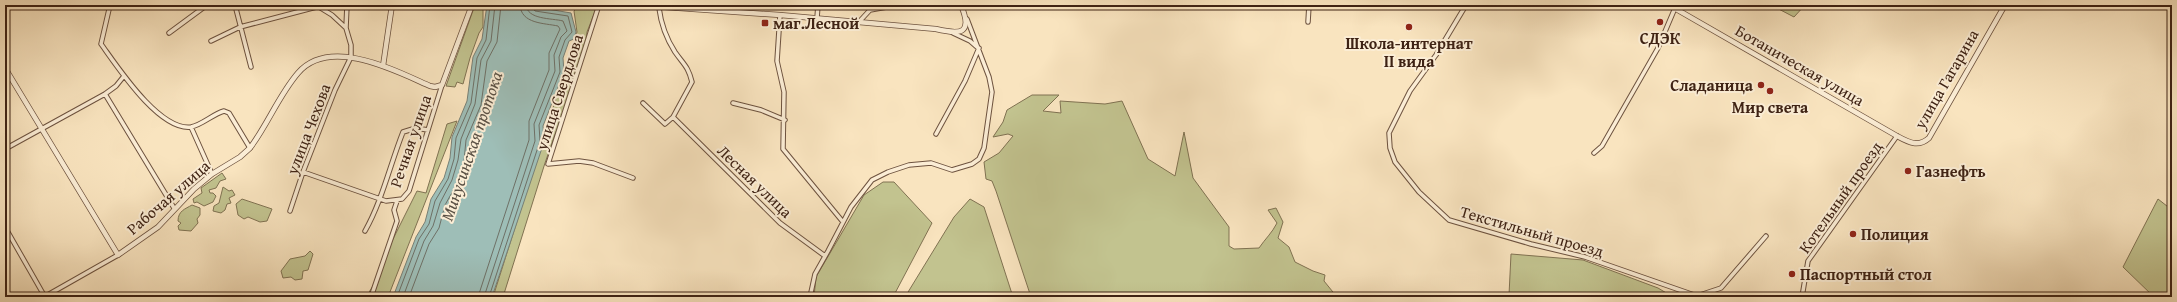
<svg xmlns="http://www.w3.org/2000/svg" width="2177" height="302" font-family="'Gentium Book Plus',serif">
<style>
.green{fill:#c2c38f;stroke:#807252}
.water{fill:#9ebeb7;stroke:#788076}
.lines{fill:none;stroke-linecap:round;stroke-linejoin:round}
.shore{stroke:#6e7066;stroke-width:1}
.minor-casing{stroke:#6d523f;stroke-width:5.5}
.tertiary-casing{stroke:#6d523f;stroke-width:6}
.minor{stroke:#fbedd5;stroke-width:3.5}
.tertiary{stroke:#fbedd5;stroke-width:4.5}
.poi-dot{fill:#8f2418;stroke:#fbedd5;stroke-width:1.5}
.labels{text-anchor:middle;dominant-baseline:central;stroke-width:4;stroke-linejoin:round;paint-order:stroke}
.poi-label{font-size:16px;font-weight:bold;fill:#3e2214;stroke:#fbedd5;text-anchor:start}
.street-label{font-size:16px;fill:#3e2214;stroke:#fbedd5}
.water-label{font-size:17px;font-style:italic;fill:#5b5145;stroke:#fbedd5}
</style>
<rect width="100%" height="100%" fill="#f9e4bf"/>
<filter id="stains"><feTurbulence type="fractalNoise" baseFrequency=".005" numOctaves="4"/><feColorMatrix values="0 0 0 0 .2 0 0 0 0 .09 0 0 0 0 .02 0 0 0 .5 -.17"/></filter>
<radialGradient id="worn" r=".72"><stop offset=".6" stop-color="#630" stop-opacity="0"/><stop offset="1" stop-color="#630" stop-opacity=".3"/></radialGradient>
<!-- green -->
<path class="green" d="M475,5H486L483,10V27L479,33L470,58L463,84L457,82L455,87L446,86Z
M1771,5H1805L1794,17Z
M578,6L596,9L587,32L585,50L545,163L503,297H493L577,32L574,11Z
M1032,95H1059L1043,111L1061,113L1060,101L1105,104L1122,101L1148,159L1175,176L1184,132L1193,178L1229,227V246L1234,249L1259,248C1265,239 1272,233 1277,223L1268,210L1276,208L1283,222L1278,238L1289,247L1295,262L1313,271L1325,275L1324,281L1337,297H1031L996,191L992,181L986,179L984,162L999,153L1013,136L1008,134L993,137L1003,122L1007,110Z
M457,121L388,297H366L376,281L386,253L417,191L426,193L447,124Z
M222,173L226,179L220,181L216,188L209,190L210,193H213L216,196L213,202L204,206L197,202L194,203L193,199L202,193L201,188Z
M883,182H894L932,223L893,297H814L816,277L864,195Z
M223,187L229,191L232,190L235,195L229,198L231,203L227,204L225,210L221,213L213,211L214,206L219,203Z
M242,199L272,209L267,221L260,222L248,217L244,219L238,215L236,204Z
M970,199L984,207L1013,297H905L954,217Z
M2158,199L2172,210V297H2154L2123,267Z
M192,205L200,208V215L197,219L198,223L191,231L179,230L178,226L181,223L178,221C178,211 185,209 192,205Z
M310,251L313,254L308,270L303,271L302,279L295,280L291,277L283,278L281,271L290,259L305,256Z
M1511,254L1583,260L1658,288L1673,297H1511L1509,295Z"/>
<!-- water -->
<path class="water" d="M487,5H524L571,13L576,32L574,39L569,41L563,58L564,72L543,126L544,142L492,297H393L416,237L425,222L431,199L444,178L450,158L452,137L467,101L473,57L482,39Z"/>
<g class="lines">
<!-- shore -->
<path class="shore" d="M397,297L419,239L429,224L435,201L448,179L454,159L456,138L471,103L477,58L486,40L490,5
M403,297L424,241L433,226L440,203L452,180L458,160L461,139L475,104L481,60L491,41L495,5
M409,297L429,244L439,228L445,205L458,182L464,161L466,140L481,105L487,61L497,42L501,5
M478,297L529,140V121L549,70V53L560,29L558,26C544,23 521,24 520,5
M484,297L535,141L534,124L555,71L554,55L561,37L567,31L563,21C552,18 527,20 526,5
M489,297L540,141L539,125L560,72L559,57L565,40L572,32L568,16L535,11L531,5"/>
<defs>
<path id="minor" d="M110,5L101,44C117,66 159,131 191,127C202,125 213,114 224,111L229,113L250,148
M235,5L251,67
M601,5L598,8L548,164L579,161L593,163L633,178
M1466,5L1436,55L1410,91L1389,133L1390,148L1395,162L1419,192L1449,220L1531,244L1585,257L1697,296L1721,288L1766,236
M319,7L332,15L346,28
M659,8C661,24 666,38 675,52C684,65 688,66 692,82L673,117
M780,15L777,61L784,92L783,149L843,222
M817,18L818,5
M1308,22L1309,5
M858,23L870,10L898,5
M169,33L207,5
M953,33L970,41L978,48
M211,41L240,27L324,5
M105,94L174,208
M643,103L665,124L673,117L780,223L825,256
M733,103L761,110L785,120
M191,127L212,174
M936,134L965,81L979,48
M5,149L105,94L116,86L124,76
M1594,153L1602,146L1658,48L1675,8
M303,172L386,201L402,199L409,191L442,85
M290,211L303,172L335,90L351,57V45L346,28L347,5
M5,227L45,297
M365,231C382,201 390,165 403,132L416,128L428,130
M44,297L118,255
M371,297L397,221L394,210L397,201
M810,297L815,274L828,251L851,207L872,180L888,172L909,165L931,163L952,170L972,164L979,159L984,148L992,92L989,77L967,19
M1802,297L1808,261L1897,136"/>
<path id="tertiary" d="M636,5L780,15L936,29C961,35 973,34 961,5
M1669,5L1897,136C1908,142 1918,148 1929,138L2005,5
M383,66L392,5
M5,68L118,255L158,227L194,189L212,174L240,157L250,148C268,124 279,95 298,73C330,36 396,71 430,86L435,87L442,85L472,5"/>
</defs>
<!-- minor casing -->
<use href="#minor" class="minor-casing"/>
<!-- tertiary casing -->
<use href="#tertiary" class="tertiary-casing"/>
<!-- minor -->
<use href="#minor" class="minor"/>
<!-- tertiary -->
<use href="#tertiary" class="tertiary"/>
</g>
<!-- markers -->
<g class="poi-dot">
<circle cx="1660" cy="22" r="4"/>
<rect x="761" y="19" width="8" height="8" rx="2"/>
<circle cx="1409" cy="27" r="4"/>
<circle cx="1761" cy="85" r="4"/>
<circle cx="1770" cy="91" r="4"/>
<circle cx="1908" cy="171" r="4"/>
<circle cx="1853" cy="234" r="4"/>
<circle cx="1792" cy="274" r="4"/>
</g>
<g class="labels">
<!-- poi labels -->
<g class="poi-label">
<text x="773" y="23">маг.Лесной</text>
<text x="1660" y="38" text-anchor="middle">СДЭК</text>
<text x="1409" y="43" text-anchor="middle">Школа-интернат<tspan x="1409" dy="18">II вида</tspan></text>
<text x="1753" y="85" text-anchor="end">Сладаница</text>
<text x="1770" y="107" text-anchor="middle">Мир света</text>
<text x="1916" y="171">Газнефть</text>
<text x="1861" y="234">Полиция</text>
<text x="1800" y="274">Паспортный стол</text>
</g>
<!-- street labels -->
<g class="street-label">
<text transform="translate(1800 65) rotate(30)">Ботаническая улица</text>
<text transform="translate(1946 79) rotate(-60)">улица Гагарина</text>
<text transform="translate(559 92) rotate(-72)">улица Свердлова</text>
<text transform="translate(308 129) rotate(-69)">улица Чехова</text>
<text transform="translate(410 141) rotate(-71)">Речная улица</text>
<text transform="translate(755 181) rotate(44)">Лесная улица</text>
<text transform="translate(168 197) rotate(-41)">Рабочая улица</text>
<text transform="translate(1840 197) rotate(-55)">Котельный проезд</text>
<text transform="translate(1532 231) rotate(16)">Текстильный проезд</text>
</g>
<!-- water labels -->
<g class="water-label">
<text transform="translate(471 146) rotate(-71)">Минусинская протока</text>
</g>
</g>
<!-- margin -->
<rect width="2177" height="302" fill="none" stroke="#f9e4bf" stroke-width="20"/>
<rect x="6" y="6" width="2165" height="290" fill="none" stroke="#3e2214" stroke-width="2"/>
<rect x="10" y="10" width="2157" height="282" fill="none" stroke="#3e2214"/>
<rect width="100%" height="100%" filter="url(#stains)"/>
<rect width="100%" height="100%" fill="url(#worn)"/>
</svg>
